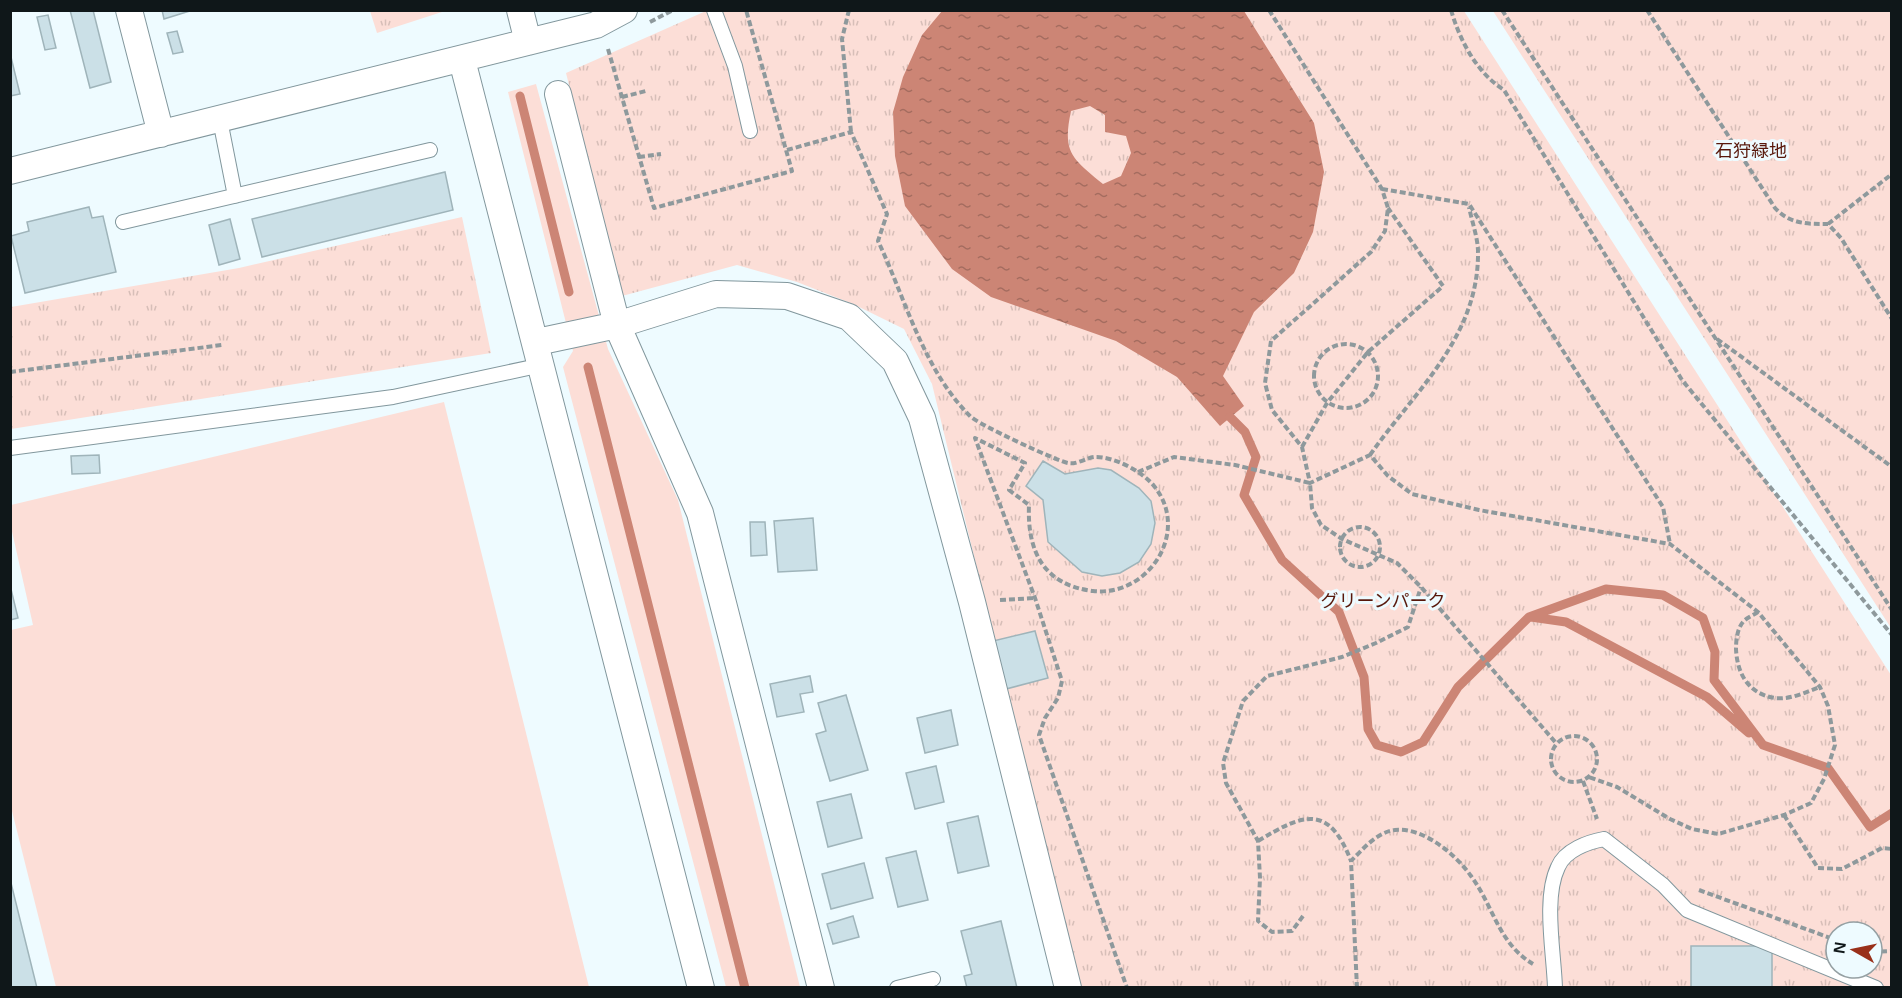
<svg xmlns="http://www.w3.org/2000/svg" width="1902" height="998" font-family="Arial,'Noto Sans JP',sans-serif">
<style>
.grass{fill:#fcded7}
.park{fill:url(#park-tufts);fill-rule:evenodd}
.water{fill:url(#water-ripples);fill-rule:evenodd}
.lines{fill:none;stroke-linecap:round;stroke-linejoin:round}
.stream{stroke:#cc8575;stroke-width:9}
.building{fill:#cbe0e7;stroke:#9fb4ba;stroke-width:1.5}
.service-casing{stroke:#82979d;stroke-width:16}
.minor-casing{stroke:#82979d;stroke-width:28}
.path{stroke:#8e999c;stroke-width:4;stroke-dasharray:6 3;stroke-linecap:butt}
.service{stroke:#fff;stroke-width:14}
.minor{stroke:#fff;stroke-width:26}
.labels{text-anchor:middle;dominant-baseline:central;stroke-width:6;stroke-linejoin:round;paint-order:stroke}
.park-label{font-size:18px;fill:#58180b;stroke:#eefbff}
</style>
<defs>
<pattern id="park-tufts" width="24" height="20" patternUnits="userSpaceOnUse" patternTransform="scale(1.5)"><rect width="24" height="20" fill="#fcded7"/><path d="M3 7l-1-3M5 7V3M7 7l1-3M15 17l-1-3M17 17v-4M19 17l1-3" fill="none" stroke="#d7beb8"/></pattern>
<pattern id="water-ripples" width="26" height="14" patternUnits="userSpaceOnUse" patternTransform="scale(1.5)"><rect width="26" height="14" fill="#cc8575"/><path d="M2 4q2-2 4 0t4 0M15 11q2-2 4 0t4 0" fill="none" stroke="#a46c5f"/></pattern>
</defs>
<rect width="100%" height="100%" fill="#eefbff"/>
<!-- grass -->
<path class="grass" d="M536,84L608,349L678,500L800,987H726L563,367L573,351L508,92Z
M444,402L589,987H56L11,807V630L33,625L11,527V505Z"/>
<!-- park -->
<path class="park" d="M370,11V10L445,11L377,33Z
M706,11H1464L1891,675V987H1079L932,384L904,329L853,304L797,282L737,265L622,296L566,73ZM1836,932H1872V968H1836Z
M1493,11H1891V628Z
M462,217L491,353L11,429V307L239,268Z"/>
<!-- water -->
<path class="water" d="M942,11H1244L1314,123L1324,172L1313,232L1294,273L1254,312L1223,376L1244,406L1220,426L1177,377L1116,341L991,297L952,269L905,206L895,156L893,112L903,77L922,35ZM1090,106L1105,115V132L1126,136L1131,153L1121,176L1103,184C1072,158 1062,153 1071,111Z"/>
<g class="lines">
<!-- stream -->
<path class="stream" d="M520,96L569,292
M588,367L745,988
M1230,417L1245,432L1256,457L1244,495L1282,560L1339,612L1364,677L1368,729L1377,745L1401,752L1423,742L1458,687L1529,617L1606,589L1663,595L1703,618L1715,652L1714,680L1763,745L1828,768L1870,827L1892,813
M1531,617L1566,622L1707,697L1749,733"/>
</g>
<!-- building -->
<path class="building" d="M70,10H93L111,82L90,88Z
M162,10H193L164,19Z
M48,15L56,48L45,50L37,17Z
M177,31L183,52L173,54L167,33Z
M10,53L20,94L10,96Z
M445,172L453,210L262,257L252,219Z
M89,207L92,218L103,216L116,272L25,293L11,236L29,231L27,222Z
M230,219L240,259L219,265L209,225Z
M99,455L100,473L72,474L71,456Z
M1043,461L1065,474L1098,468L1111,470L1139,488L1151,501L1155,523L1151,544L1139,562L1120,573L1102,576L1082,572L1048,542L1043,500L1026,486Z
M813,518L817,570L778,572L774,521Z
M750,522H765L767,555L751,556Z
M10,585L18,618L10,620Z
M1035,631L1048,678L1006,689L993,641Z
M810,676L813,692L800,694L804,712L777,717L770,684Z
M846,695L868,770L830,781L816,734L826,731L818,703Z
M951,710L958,745L925,753L917,718Z
M936,766L944,802L915,809L906,773Z
M851,794L862,838L828,847L817,802Z
M978,816L989,866L958,873L947,823Z
M916,851L928,900L898,907L886,858Z
M864,863L873,898L831,909L822,874Z
M10,879L37,988H10Z
M853,916L859,937L833,944L827,924Z
M1001,921L1017,988H967L964,976L972,974L961,931Z
M1691,946H1772V988H1691Z"/>
<g class="lines">
<defs>
<path id="service" d="M714,10L735,66L750,131
M220,120L235,196
M123,222L430,150
M10,448L393,397L542,365
M897,988L933,979
M1555,988C1554,953 1543,898 1558,867C1565,850 1588,842 1604,839L1663,885L1687,910L1876,988"/>
<path id="minor" d="M129,10L161,134
M520,10L528,42
M462,60L701,988
M558,94L617,325L700,513L821,988
M10,171L596,25L624,10
M537,342L617,325L716,294L787,296L849,317L895,361L922,418L972,602L1068,988"/>
</defs>
<!-- service casing -->
<use href="#service" class="service-casing"/>
<!-- minor casing -->
<use href="#minor" class="minor-casing"/>
<!-- path -->
<path class="path" d="M849,10L842,39L851,132
M1269,10L1382,189L1388,208L1385,231L1371,252L1271,341L1265,383L1272,410L1302,447L1310,483L1370,455L1388,476L1412,494L1479,510L1670,544L1758,612L1820,687L1828,706L1835,745L1824,779L1811,803L1784,815L1718,834L1692,829L1670,819L1617,787L1589,777
M1451,10C1460,41 1477,73 1504,90L1682,380L1892,635
M1502,10L1892,610
M1647,10L1775,208C1790,224 1806,224 1828,224L1841,238L1892,319
M650,22L673,10
M608,49L654,208L792,171L746,10
M622,97L646,91
M787,150L851,132L887,214L878,241C906,300 923,369 970,416C977,424 1057,461 1068,463C1076,465 1086,458 1094,457C1113,456 1142,471 1154,486C1191,531 1149,597 1093,591C1044,585 1027,552 1029,505L1009,490L1025,463L975,438L1035,598L1062,681L1058,698L1045,718L1039,735L1127,988
M639,157L661,154
M1382,189L1469,204L1663,507L1670,544
M1828,224L1892,174
M1717,339L1892,467
M1314 376a32 32 0 1 1 64 0a32 32 0 1 1-64 0Z
M10,372L222,345
M1302,447L1327,403L1368,352L1443,286L1388,208
M1370,455C1414,392 1479,337 1478,252C1478,238 1472,222 1469,207
M1138,472L1174,457L1235,465L1310,483L1312,508L1321,525L1342,539L1397,563L1421,587L1556,743
M1340 547a20 20 0 1 1 40 0a20 20 0 1 1-40 0Z
M1000,600L1035,598
M1758,612C1754,615 1746,618 1743,622C1737,629 1736,641 1736,649C1737,673 1748,694 1775,698C1790,700 1806,692 1820,687
M1551 759a23 23 0 1 1 46 0a23 23 0 1 1-46 0Z
M1583,781L1597,819
M1784,815L1818,868L1842,869L1882,848L1892,849
M1258,841C1304,813 1329,804 1351,861
M1699,890L1836,940
M1303,916L1292,931L1272,932L1258,921L1260,878L1258,841L1226,783L1223,763L1243,701L1267,676L1342,657L1376,643L1408,627L1421,587
M1872,952L1892,951
M1357,988L1351,861C1363,849 1377,832 1395,830C1424,827 1456,855 1471,876C1494,907 1498,943 1533,964"/>
<!-- service -->
<use href="#service" class="service"/>
<!-- minor -->
<use href="#minor" class="minor"/>
</g>
<g class="labels">
<!-- park labels -->
<g class="park-label">
<text x="1751" y="151">石狩緑地</text>
<text x="1383" y="601">グリーンパーク</text>
</g>
</g>
<!-- border -->
<rect width="1902" height="998" fill="none" stroke="#0f1719" stroke-width="24"/>
<!-- north arrow -->
<g transform="translate(1854 950) rotate(279)"><circle r="28" fill="#eefbff" stroke="#95a0a3" stroke-width="1.5"/>
<path d="M0-4.5L10 22L0 15L-10 22Z" fill="#99301a"/>
<text y="-9" font-size="16" font-weight="bold" text-anchor="middle" fill="#0f1719">N</text>
</g>
</svg>
